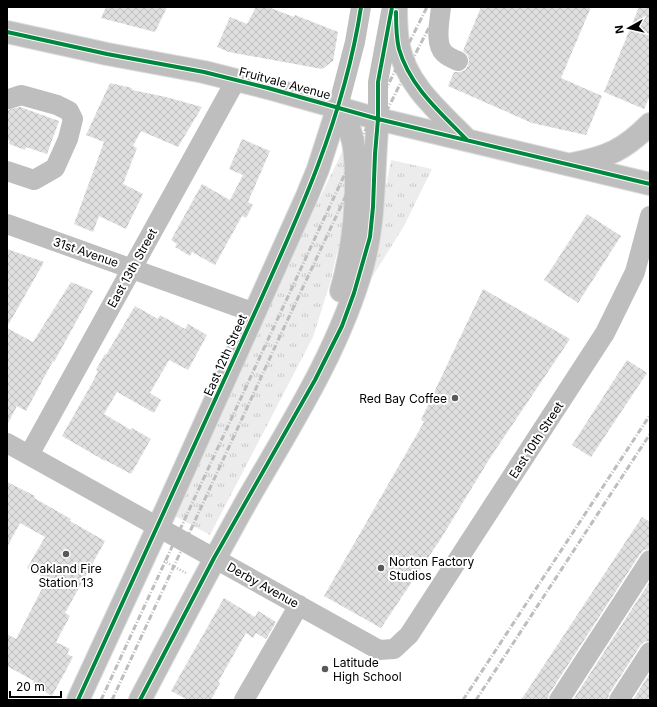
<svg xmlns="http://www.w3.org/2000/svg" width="657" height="707" font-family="Inter,sans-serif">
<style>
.grass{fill:url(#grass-tufts)}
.building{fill:url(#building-cross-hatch)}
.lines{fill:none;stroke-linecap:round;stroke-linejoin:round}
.major-casing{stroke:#dbdbdb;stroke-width:24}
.path{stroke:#b9b9b9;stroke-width:2.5;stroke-dasharray:1 2;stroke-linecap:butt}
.minor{stroke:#bebebe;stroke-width:20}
.major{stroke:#bebebe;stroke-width:22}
.rail{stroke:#bebebe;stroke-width:3;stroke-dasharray:6 2 1 2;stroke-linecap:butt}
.cycleway-casing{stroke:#fff;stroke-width:6}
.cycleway{stroke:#00873e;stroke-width:4}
.poi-dot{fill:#595959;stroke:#fff;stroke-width:1.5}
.labels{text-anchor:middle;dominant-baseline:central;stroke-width:4;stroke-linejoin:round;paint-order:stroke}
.street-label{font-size:12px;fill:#000;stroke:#fff}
.poi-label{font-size:12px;fill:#000;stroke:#fff;text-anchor:start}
</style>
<defs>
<pattern id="grass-tufts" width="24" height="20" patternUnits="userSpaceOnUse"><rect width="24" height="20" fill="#ececec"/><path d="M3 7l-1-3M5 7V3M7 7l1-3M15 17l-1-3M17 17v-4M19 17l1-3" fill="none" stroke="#c9c9c9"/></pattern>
<pattern id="building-cross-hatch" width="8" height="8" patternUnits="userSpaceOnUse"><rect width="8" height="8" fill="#dfdfdf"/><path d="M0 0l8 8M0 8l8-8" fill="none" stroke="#bebebe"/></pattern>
</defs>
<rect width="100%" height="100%" fill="#fff"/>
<!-- grass -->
<path class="grass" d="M343,150L349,201L330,283L313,337L210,535L175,516L259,323Z
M391,160L432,169L404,226L364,290L373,256Z"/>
<!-- building -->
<path class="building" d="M106,7H167L155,32L101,18Z
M256,7H268L294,17L295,15L338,32L333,61L322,69L229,52L217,47L230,17L247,24Z
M481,7H591L561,78L602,96L586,135L532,123L448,86L454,72H460L465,70L468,66L469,59L467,54L463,51Z
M639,7H650V96L644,109L604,92Z
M110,83L132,88V90L166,97L202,107L178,147L141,131L133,146L137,148L123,184L143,194L126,229L99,216L93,232L74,224L104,142L86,135Z
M20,107L59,121L47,154L26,147L25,150L9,144L10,141L7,140V110Z
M242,139L270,151L248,202L253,205L246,218L242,216L215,265L192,252L190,256L175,247L177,244L171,240L202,184L230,200L243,175L229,169Z
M587,214L621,236L578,303L544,280Z
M7,249L44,262L7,327Z
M71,282L93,291L54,362L53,361L26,411L17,406L7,425V328L33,342Z
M483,289L570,339L490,458L440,540L381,628L324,596L424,422L421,420Z
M135,306L158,319L160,315L185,329L188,324L207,335L188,370L169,360L150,393L161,400L154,413L117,392L104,414L131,430L132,428L151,439L131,474L105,460V461L62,436L91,385L98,371L96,370L105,354L106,355Z
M627,360L647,373L591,457L572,445Z
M7,482L35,496L34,498L71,519L70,521L105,541L65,613L70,616L56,642L70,649L67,654L73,657L52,696L40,689L41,687L33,683L34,681L7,666V634L16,639L47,579L27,568L45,537L20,523L7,547Z
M642,517L650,522V549L644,550L640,554L549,694L548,700H521Z
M650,581V641L644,642L640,646L609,694L608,700H573Z
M224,598L255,617L258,611L276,622L266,639L256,633L253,638L246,633L218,682L220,683L211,700H188L171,691Z
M650,673V700H633Z"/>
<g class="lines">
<defs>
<path id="major" d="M396,7C396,20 396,34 399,47C407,86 440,112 467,140
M7,32L107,54L204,72L268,88L378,119L650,184
M338,107C344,117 350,127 352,138C356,153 356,169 356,184C356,220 351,256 341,291
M572,164C608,157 624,150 650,124
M78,700L165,512L307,196L318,169L338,107
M140,700C176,632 211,564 249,497C292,423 340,348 363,265C376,217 373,167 378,119"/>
</defs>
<!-- major casing -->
<use href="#major" class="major-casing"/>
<!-- path -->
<path class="path" d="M164,561L186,573"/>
<!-- minor -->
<path class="minor" d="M441,7C440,20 434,43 444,53C448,57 453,59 458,61
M338,107L355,42L361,7
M378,119V82L391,12
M7,171L34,180L55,168L68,139L73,119L69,111L57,105L21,95L9,99
M7,224L255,313
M7,443L379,650L394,649L409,635L605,333L635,272L650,216
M29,455L236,80
M244,700L299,605
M559,700L650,560
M619,700L650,652"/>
<!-- major -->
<use href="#major" class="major"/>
<!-- rail -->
<path class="rail" d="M101,700L322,223L362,137L427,7
M112,700C168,579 224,458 280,336C332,226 382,115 440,7
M463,700L650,415
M476,700L650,434"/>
<defs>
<path id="cycleway" d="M396,12C396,24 396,37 399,49C410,87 440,112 467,140
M7,32L107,54L204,72L268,88L378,119L650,184
M78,700C133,581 187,462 241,343C290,235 343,126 361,7
M140,700L214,558L315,380L342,326L354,293L370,237L373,207L375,154L378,119V82L392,7"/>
</defs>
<!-- cycleway casing -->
<use href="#cycleway" class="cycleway-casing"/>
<!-- cycleway -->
<use href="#cycleway" class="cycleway"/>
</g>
<!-- markers -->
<g class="poi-dot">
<circle cx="455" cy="398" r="4"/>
<circle cx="66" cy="554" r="4"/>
<circle cx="381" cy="568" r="4"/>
<circle cx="325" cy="669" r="4"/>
</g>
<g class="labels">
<!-- street labels -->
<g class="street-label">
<text transform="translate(285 83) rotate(15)">Fruitvale Avenue</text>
<text transform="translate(86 252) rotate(19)">31st Avenue</text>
<text transform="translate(132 268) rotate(-61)">East 13th Street</text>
<text transform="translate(225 355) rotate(-66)">East 12th Street</text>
<text transform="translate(536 440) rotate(-57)">East 10th Street</text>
<text transform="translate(263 585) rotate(29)">Derby Avenue</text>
</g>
<!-- poi labels -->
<g class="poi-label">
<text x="447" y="398" text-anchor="end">Red Bay Coffee</text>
<text x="389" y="561">Norton Factory<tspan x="389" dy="14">Studios</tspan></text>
<text x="66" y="568" text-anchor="middle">Oakland Fire<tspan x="66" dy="14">Station 13</tspan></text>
<text x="333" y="662">Latitude<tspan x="333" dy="14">High School</tspan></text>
</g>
</g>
<!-- border -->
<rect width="657" height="707" fill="none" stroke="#000000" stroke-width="16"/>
<!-- north arrow -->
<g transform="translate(629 28) rotate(262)" stroke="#ffffff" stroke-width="3" paint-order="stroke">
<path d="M0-3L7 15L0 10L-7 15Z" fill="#000000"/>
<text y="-6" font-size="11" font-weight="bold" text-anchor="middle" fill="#000000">N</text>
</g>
<!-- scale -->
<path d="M10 691v6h51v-6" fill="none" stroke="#000000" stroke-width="2"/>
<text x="16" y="691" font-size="12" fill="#000000" stroke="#ffffff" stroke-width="3" paint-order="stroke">20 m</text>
</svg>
